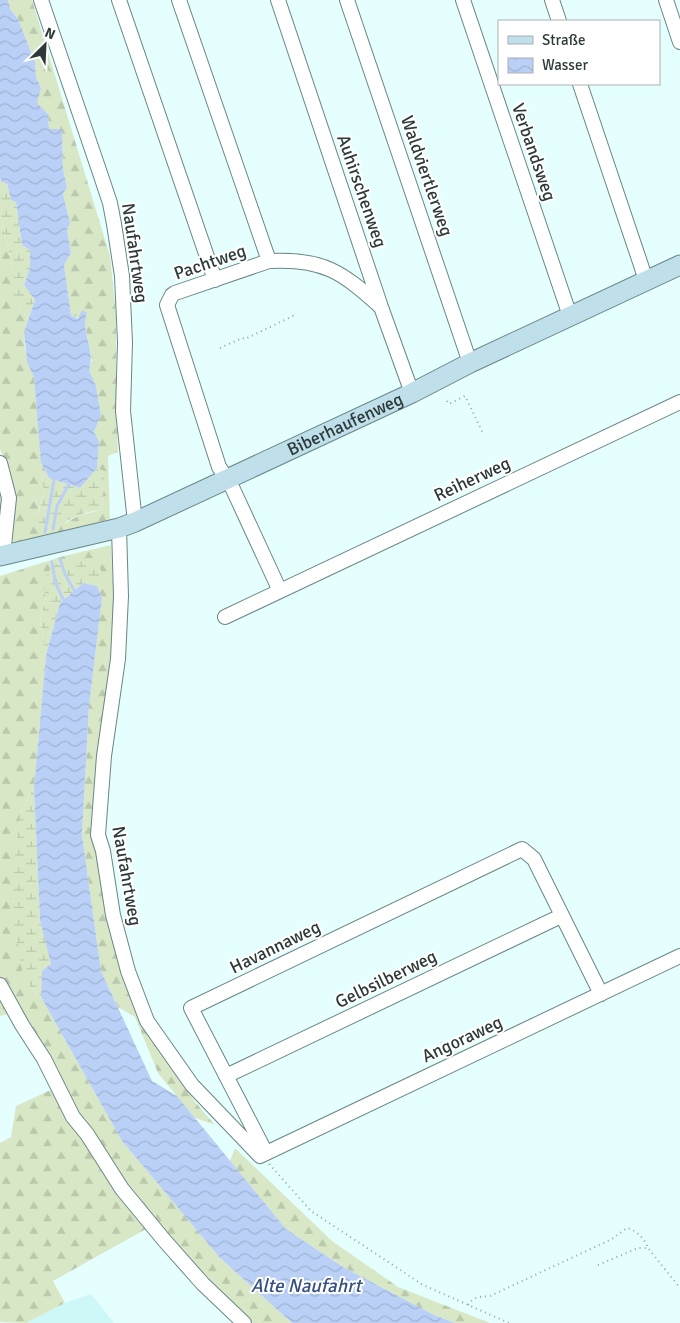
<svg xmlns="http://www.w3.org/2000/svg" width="680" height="1323" font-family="Signika,sans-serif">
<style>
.built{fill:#cef7f7}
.forest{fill:url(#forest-firs)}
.wetland{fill:url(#wetland-marsh)}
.water{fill:url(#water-waves)}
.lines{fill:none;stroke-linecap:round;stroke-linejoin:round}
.stream{stroke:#bad0f6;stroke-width:3}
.minor-casing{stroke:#6a8686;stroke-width:16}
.secondary-casing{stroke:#6a8686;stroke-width:21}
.path{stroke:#92a6a6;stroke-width:2;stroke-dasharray:1 4;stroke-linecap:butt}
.minor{stroke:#fff;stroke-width:14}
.secondary{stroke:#bfdfea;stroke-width:19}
.labels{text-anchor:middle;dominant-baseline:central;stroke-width:4;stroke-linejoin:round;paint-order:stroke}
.street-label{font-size:18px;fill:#2d3a39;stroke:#fff}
.water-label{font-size:19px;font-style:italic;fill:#365082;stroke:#fff}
</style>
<defs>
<pattern id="forest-firs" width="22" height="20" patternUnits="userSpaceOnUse" patternTransform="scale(1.25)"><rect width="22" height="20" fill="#d8e8c7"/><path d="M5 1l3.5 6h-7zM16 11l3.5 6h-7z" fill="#bac8ac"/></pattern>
<pattern id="wetland-marsh" width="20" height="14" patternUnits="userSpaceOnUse" patternTransform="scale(1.25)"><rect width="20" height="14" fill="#d8e8c7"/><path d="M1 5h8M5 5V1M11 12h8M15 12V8" fill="none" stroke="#bac8ac"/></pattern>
<pattern id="water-waves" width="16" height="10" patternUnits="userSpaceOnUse" patternTransform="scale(1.25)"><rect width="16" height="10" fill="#bad0f6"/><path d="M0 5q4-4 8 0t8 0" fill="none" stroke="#a0b3d4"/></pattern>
</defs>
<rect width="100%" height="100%" fill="#e5fefe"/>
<!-- built -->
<path class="built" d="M91,1294L114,1323H26L65,1303Z"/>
<!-- forest -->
<path class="forest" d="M8,0H32L110,256L116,314V416L118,452L108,456L110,519L23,543L0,539V474L9,475L0,449V215L14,273V297L28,320C21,340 25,357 34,377L44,493L37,514L65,523L80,515L100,510C105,497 102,485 105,472L97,468L99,441L94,432L101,415L96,386L89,370L92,360L84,320L71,315L64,265L71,253L67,230L70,223L63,194L67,187L63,169L62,129H49L48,114L36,103L41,88L36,77L35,62L18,19L10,9Z
M111,545L115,624L97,765L111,917L169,1059L195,1102L215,1125L195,1118L158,1073L135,1017L118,1007L101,971L82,835L89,706L102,598L97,586L101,583L74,565H69L42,583L46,597L40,620L46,656L34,788L20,814L24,981L41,997L122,1141L220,1258L292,1323H253L155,1224L53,1281L65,1303L26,1323L0,1322V1143L11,1137L16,1106L55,1088L52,1060L21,1011L0,1016V576L64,556Z
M235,1148L332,1241L398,1287L490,1323H455L434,1315L343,1267L286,1229L230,1161Z"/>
<!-- wetland -->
<path class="wetland" d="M0,178L2,182L7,184L11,200L16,202L22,245L30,250V268L24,285L35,300L28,320L14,297V273L0,215Z
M41,463L49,478L80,488L97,468L106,472C102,485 105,497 100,510C93,511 86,512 80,515C66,520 50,534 34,526L44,493Z
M91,557L97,561L103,575L101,583L97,586L83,583L60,603L46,655L40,620L46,597L42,583L53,565L64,562L69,565H74L78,561Z
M34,788L40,920L52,964L42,971L41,997L24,981L10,900L20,814Z"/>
<!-- water -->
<path class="water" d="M0,0H8L10,9L18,19L35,62L36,77L41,88L37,103L48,114L49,129H62L63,169L67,187L63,194L70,223L67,230L71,253L64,265L71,315L78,319L82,310L87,313C80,331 96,349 89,370L96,386L101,415L94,432L99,441L97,468L80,488L49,478L41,463L34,377L27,362L24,332L35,300L24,285L30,268V250L22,245L16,202L11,200L7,184L2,182L0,178Z
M83,583L97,586L102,598L89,706L82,835L101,971L152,1081L177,1096L286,1229L343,1267L434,1315L455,1323H292L220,1258L122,1141L41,997L42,971L51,964L40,920L34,788L46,655L60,603Z"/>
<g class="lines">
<!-- stream -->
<path class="stream" d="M53,529L57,506L69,484
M45,532L54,480
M60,559L65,574L74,590
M52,562L55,582L63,599"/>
<defs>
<path id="minor" d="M41,0L100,173L110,203L114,224L122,276L125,342L123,411L135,522
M119,0L215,280
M179,0L269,261
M278,0L381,307L412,393
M347,0L470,363
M463,0L570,316
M552,0L559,21
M666,0L680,42
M580,84L646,280
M0,463L9,498L3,555
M119,528L121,596L118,659L104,756L98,835L103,851L113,915L128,971L147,1021L192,1085L260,1156L680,956
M280,591L231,485L219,467L167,305L172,295L175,293L269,261C323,258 342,272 381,307
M225,617L680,402
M0,985L22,1025L44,1059L73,1117L87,1134L122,1189L164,1240L203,1284L244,1323
M226,1076L561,916
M266,1153L191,1008L522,849L534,859L601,994"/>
<g id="secondary">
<path id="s1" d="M0,556L119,528L135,522L412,393L470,363L680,265"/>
</g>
</defs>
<!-- minor casing -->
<use href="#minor" class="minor-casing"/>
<!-- secondary casing -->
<use href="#secondary" class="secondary-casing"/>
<!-- path -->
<path class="path" d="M220,348L242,338L245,339L293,316L294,317
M447,401L449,404L465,396L483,433
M269,1164L311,1211L423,1285L509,1323
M598,1265L638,1248H648L680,1288
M468,1305C474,1296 480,1297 490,1296L612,1239L627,1228C636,1230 645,1239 648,1248"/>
<!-- minor -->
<use href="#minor" class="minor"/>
<!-- secondary -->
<use href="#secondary" class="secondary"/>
</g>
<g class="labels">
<!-- street labels -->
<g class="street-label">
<text transform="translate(534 152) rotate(71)">Verbandsweg</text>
<text transform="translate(427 176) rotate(71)">Waldviertlerweg</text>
<text transform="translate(362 191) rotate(71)">Auhirschenweg</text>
<text transform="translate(135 253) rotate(82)">Naufahrtweg</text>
<text transform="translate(210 262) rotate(-19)">Pachtweg</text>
<text stroke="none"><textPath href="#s1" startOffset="371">Biberhaufenweg</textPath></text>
<text transform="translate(472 479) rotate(-25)">Reiherweg</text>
<text transform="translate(127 876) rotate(80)">Naufahrtweg</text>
<text transform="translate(275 947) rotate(-26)">Havannaweg</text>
<text transform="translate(386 979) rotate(-26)">Gelbsilberweg</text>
<text transform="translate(462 1039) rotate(-25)">Angoraweg</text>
</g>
<!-- water labels -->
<g class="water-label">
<text x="306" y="1286">Alte Naufahrt</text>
</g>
</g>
<!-- legend -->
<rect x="498" y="20" width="162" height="65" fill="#ffffff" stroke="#abb0b0"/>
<rect x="508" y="36" width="25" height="8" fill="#bfdfea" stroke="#abb0b0"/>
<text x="542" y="45" font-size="15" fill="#2d3a39">Straße</text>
<rect x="508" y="58" width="25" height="15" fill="url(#water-waves)" stroke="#abb0b0"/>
<text x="542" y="70" font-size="15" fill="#2d3a39">Wasser</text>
<!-- north arrow -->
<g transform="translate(45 45) rotate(24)" stroke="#ffffff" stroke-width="4" paint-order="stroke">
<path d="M0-4L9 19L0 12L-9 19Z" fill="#2d3a39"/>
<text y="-8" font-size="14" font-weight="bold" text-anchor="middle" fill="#2d3a39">N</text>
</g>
</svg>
